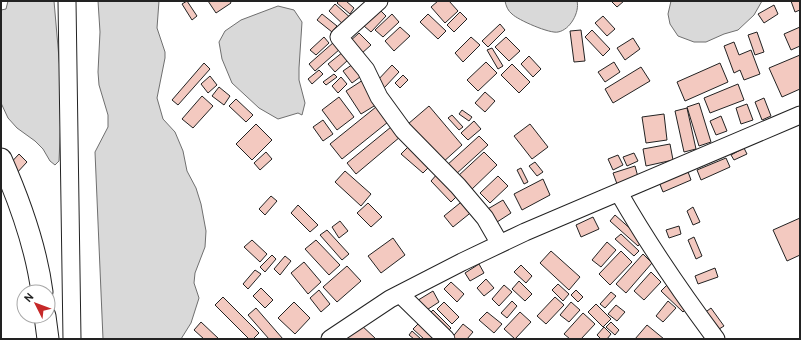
<svg xmlns="http://www.w3.org/2000/svg" width="801" height="340" font-family="Overpass,sans-serif">
<style>
.water{fill:#d9d9d9;stroke:#6f6f6f}
.building{fill:#f3c9c0;stroke:#222}
.lines{fill:none;stroke-linecap:round;stroke-linejoin:round}
.minor-casing{stroke:#222;stroke-width:19}
.major-casing{stroke:#222;stroke-width:23}
.minor{stroke:#fff;stroke-width:17}
.major{stroke:#fff;stroke-width:21}
</style>
<rect width="100%" height="100%" fill="#fff"/>
<!-- water -->
<path class="water" d="M8,1H54L60,70L61,117L59,161L55,165L50,161L43,149L35,141L17,128L8,118L1,103V10L6,9Z
M98,1H159L157,28L165,52V58L157,98L163,119L175,132L183,151L187,171L196,188L201,204L206,231L205,247L195,273L194,283L199,298L191,323L181,339H103L95,152L108,127V115L99,85L98,72L100,32Z
M505,1H577C580,12 570,30 558,32C550,34 518,20 512,14C508,11 506,6 505,1Z
M671,1H762L754,15L738,30L724,34L706,42H694L678,36L670,24L668,14Z
M278,6L294,10L302,22L299,68V80L305,103L302,115L298,113L278,119L259,108L232,83L222,59L219,42L225,31L241,20Z"/>
<!-- building -->
<path class="building" d="M187,1L197,16L192,20L182,4Z
M208,1H230L231,3L216,13Z
M339,1H346L354,8L350,14L337,3Z
M438,1H449L458,11L445,23L431,7Z
M611,1H624L617,7Z
M791,1H800V10L795,12Z
M335,4L353,20L346,27L329,11Z
M774,5L778,14L764,23L758,14Z
M380,10L386,16L371,32L364,26Z
M460,12L467,19L454,32L447,25Z
M322,14L337,26L332,32L317,20Z
M392,14L399,22L383,37L375,30Z
M428,14L446,31L438,39L420,22Z
M603,16L615,29L607,36L595,23Z
M500,24L505,30L488,47L482,41Z
M400,27L410,36L394,51L385,41Z
M800,27V46L791,50L784,34Z
M581,30L585,61L574,62L570,31Z
M592,30L610,49L603,56L585,37Z
M757,32L764,52L755,55L748,35Z
M359,33L371,45L361,54L349,42Z
M324,37L329,43L316,55L310,50Z
M471,37L480,45L463,62L455,53Z
M506,37L520,51L509,61L495,47Z
M633,38L640,49L625,60L617,48Z
M334,42L340,49L315,71L309,64Z
M734,42L739,55L751,50L760,74L744,80L740,70L734,73L724,46Z
M492,48L503,66L498,69L487,50Z
M343,52L349,59L335,72L328,64Z
M800,55V89L782,97L769,68Z
M529,56L541,69L533,77L521,64Z
M356,62L364,74L352,83L343,71Z
M486,62L497,73L478,91L467,80Z
M614,62L620,72L605,82L598,72Z
M204,63L210,69L178,105L172,100Z
M720,63L728,82L685,101L677,82Z
M512,64L530,82L519,93L501,75Z
M392,65L399,72L384,88L376,82Z
M641,67L650,81L613,103L605,89Z
M319,70L323,74L312,84L308,79Z
M334,74L337,77L326,85L323,82Z
M403,75L408,80L400,88L395,83Z
M210,76L217,85L208,93L201,84Z
M341,77L347,84L338,93L332,86Z
M363,80L379,103L361,114L346,91Z
M738,84L744,100L710,113L704,98Z
M219,87L230,96L224,105L212,96Z
M485,92L495,101L485,112L475,103Z
M202,96L213,106L193,128L182,119Z
M339,97L354,117L337,130L322,110Z
M764,98L771,116L762,120L755,102Z
M236,99L253,115L246,122L229,106Z
M699,103L711,142L699,146L687,107Z
M747,104L753,120L741,124L736,108Z
M429,106L462,145L442,163L408,124Z
M376,107L388,122L342,159L330,144Z
M687,108L696,149L684,152L675,111Z
M462,110L472,117L469,121L459,114Z
M664,114L667,140L646,143L642,117Z
M452,115L463,127L459,130L448,118Z
M721,116L727,131L716,135L710,121Z
M323,120L333,134L323,141L313,127Z
M474,121L481,129L468,140L461,133Z
M256,124L272,140L252,160L236,144Z
M530,124L548,147L532,159L514,136Z
M391,127L400,137L356,174L347,163Z
M479,136L488,145L455,175L446,166Z
M670,144L673,160L646,166L643,149Z
M409,146L431,165L423,173L401,154Z
M744,148L747,154L734,160L731,155Z
M266,152L272,159L260,170L254,163Z
M484,152L497,165L470,191L457,177Z
M634,153L638,161L627,166L623,157Z
M19,154L27,162L14,176L6,168Z
M618,155L623,165L613,170L608,159Z
M726,158L730,167L701,180L697,170Z
M535,162L543,172L537,176L529,166Z
M635,166L638,177L617,184L613,173Z
M521,168L528,182L524,184L517,170Z
M687,169L691,180L663,192L659,182Z
M345,171L371,194L361,206L335,182Z
M438,173L459,194L451,202L431,181Z
M498,176L508,186L490,203L480,193Z
M543,179L550,195L522,210L514,194Z
M271,196L277,201L265,215L259,209Z
M465,199L474,210L453,227L444,216Z
M503,200L511,213L494,224L486,210Z
M368,203L382,217L371,227L357,213Z
M298,205L318,225L310,232L291,213Z
M693,207L700,222L693,225L687,211Z
M615,215L643,240L638,246L610,221Z
M593,217L599,229L581,237L576,225Z
M800,218V255L787,261L773,230Z
M340,221L348,231L339,238L332,227Z
M679,226L681,234L669,238L666,230Z
M327,230L349,254L342,260L320,235Z
M621,234L639,251L634,256L615,239Z
M694,237L702,256L696,259L688,240Z
M393,238L405,255L381,273L368,256Z
M252,240L267,254L260,262L244,247Z
M316,240L340,265L329,275L305,249Z
M607,242L616,250L601,267L592,260Z
M551,251L580,277L569,290L540,263Z
M621,251L632,262L610,285L599,274Z
M643,254L652,263L626,293L616,284Z
M272,255L276,259L265,272L260,267Z
M285,256L291,261L280,275L274,269Z
M304,262L321,282L308,294L291,273Z
M479,264L484,273L470,281L465,273Z
M521,265L532,276L526,283L514,272Z
M347,266L361,281L337,302L323,287Z
M715,268L718,277L698,284L695,276Z
M255,270L261,274L248,289L243,284Z
M651,272L661,282L644,300L634,291Z
M486,279L494,288L484,296L477,288Z
M519,281L532,294L525,301L512,289Z
M451,282L464,294L457,302L444,289Z
M558,284L569,294L563,301L552,290Z
M504,285L512,292L499,306L492,299Z
M667,285L689,306L683,312L661,291Z
M261,288L273,300L265,308L253,296Z
M319,290L330,304L321,312L310,298Z
M576,290L583,297L578,302L571,295Z
M433,291L439,302L422,313L415,302Z
M611,292L616,296L605,308L600,304Z
M223,297L259,333L253,339H249L215,305Z
M555,297L564,305L546,324L537,316Z
M512,301L517,306L507,318L501,313Z
M668,301L676,308L663,322L656,316Z
M294,302L310,318L295,334L278,318Z
M444,302L459,317L452,324L437,309Z
M571,302L580,310L569,322L560,315Z
M596,304L611,319L603,327L588,312Z
M616,305L625,312L617,321L608,314Z
M256,308L283,339H269L248,315Z
M711,308L724,326L716,331L703,314Z
M433,310L451,328L444,335L427,316Z
M487,312L502,324L494,333L479,320Z
M520,312L531,322L515,339L504,329Z
M583,313L595,324L581,339H570L564,334Z
M201,322L219,339H204L194,330Z
M420,322L439,339H424L413,329Z
M611,322L619,330L615,335L606,327Z
M359,323L376,339H345Z
M463,324L473,332L467,339H451Z
M647,325L664,339H635Z
M604,327L611,334L607,339H601L597,335Z
M412,331L421,339H414L409,335Z"/>
<g class="lines">
<defs>
<path id="minor" d="M67,1L72,339
M379,1L339,37L366,70L379,97L403,130L458,186L485,218L500,244
M619,193C648,244 681,292 716,339
M400,294L446,339
M330,339L390,299L462,262L525,232L800,115"/>
<path id="major" d="M1,159C20,202 36,246 42,292
M45,316L48,339"/>
</defs>
<!-- minor casing -->
<use href="#minor" class="minor-casing"/>
<!-- major casing -->
<use href="#major" class="major-casing"/>
<!-- minor -->
<use href="#minor" class="minor"/>
<!-- major -->
<use href="#major" class="major"/>
</g>
<!-- border -->
<rect width="801" height="340" fill="none" stroke="#222222" stroke-width="4"/>
<!-- north arrow -->
<g transform="translate(36 304) rotate(312)"><circle r="19" fill="#ffffff" stroke="#a7a7a7"/>
<path d="M0-3L7 15L0 10L-7 15Z" fill="#c62828"/>
<text y="-6" font-size="11" font-weight="bold" text-anchor="middle" fill="#222222">N</text>
</g>
</svg>
